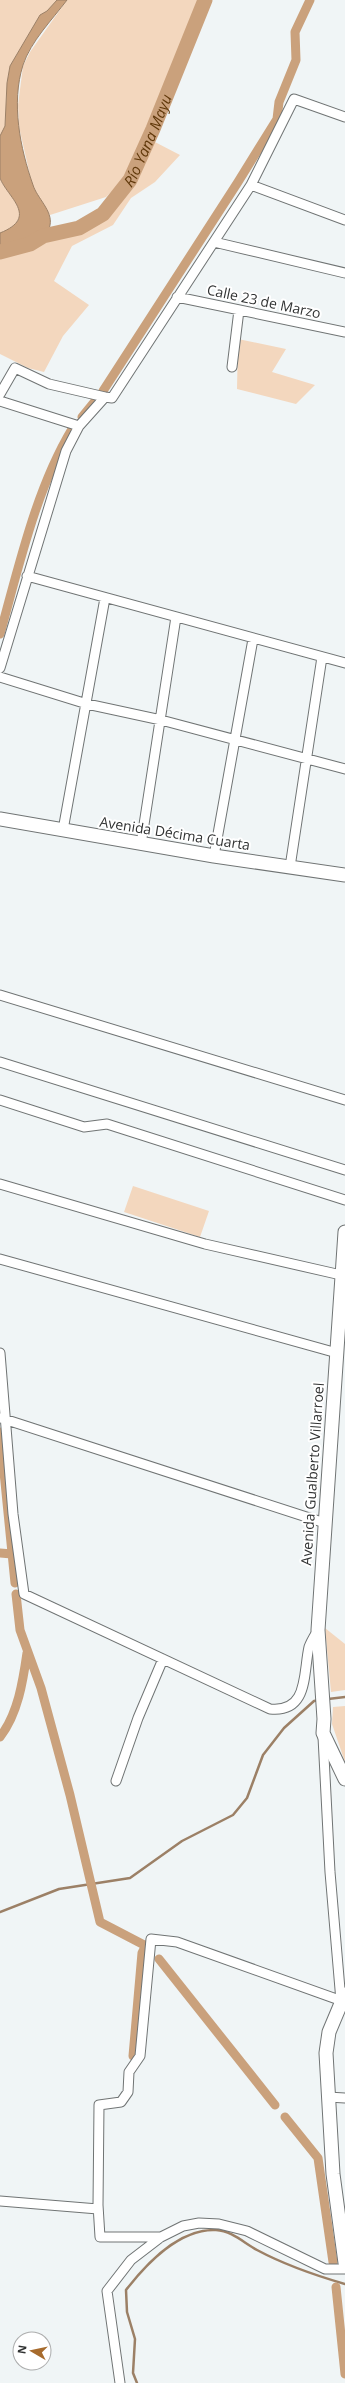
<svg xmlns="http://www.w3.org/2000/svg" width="345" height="2383" font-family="'Open Sans',sans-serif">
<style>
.green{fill:#f3d7be}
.water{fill:#caa17c;stroke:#9c8066}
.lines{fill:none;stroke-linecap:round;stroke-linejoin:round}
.stream{stroke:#9c8066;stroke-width:2.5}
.canal{stroke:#caa17c;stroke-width:9}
.river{stroke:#caa17c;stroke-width:15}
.street-casing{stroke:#707474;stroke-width:11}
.secondary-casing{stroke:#707474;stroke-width:15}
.street{stroke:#fff;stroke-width:9}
.secondary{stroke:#fff;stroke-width:13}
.labels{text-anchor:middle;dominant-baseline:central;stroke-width:4;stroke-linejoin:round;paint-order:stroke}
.street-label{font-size:14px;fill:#303232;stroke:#fff}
.water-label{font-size:15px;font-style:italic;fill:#60380a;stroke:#fff}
</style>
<rect width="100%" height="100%" fill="#f0f5f6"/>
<!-- green -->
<path class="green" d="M0,0H57L47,11L40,15L10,66L7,83L5,126L0,142Z
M67,0H201L153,121L125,179L106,197L50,215L39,200L32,184L19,127L18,105L23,66L30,52Z
M153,141L180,155L155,182L131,198L113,225L72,246L54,281L89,305L63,336L44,372L28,368L0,354V258L30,250L44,239L78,235L106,219L132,187Z
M0,178C7,197 40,217 0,233Z
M238,339L286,349L272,372L315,385L296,404L237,389Z
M133,1186L209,1211L200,1237L124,1212Z
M325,1628L345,1644V1690L331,1692Z
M345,1706V1762L332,1724L333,1707Z"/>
<!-- water -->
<path class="water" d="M57,0H67C52,20 31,41 23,65C11,103 20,148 33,185C37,198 53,211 50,225C47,248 18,253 0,258V233C40,217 7,197 0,178V136L5,126L7,83L10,66L40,15L47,11Z"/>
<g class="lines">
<!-- stream -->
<path class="stream" d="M328,1699L345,1697
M0,1912L59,1889L130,1878L182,1841L233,1815L247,1798L263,1755L284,1728L314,1701L319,1700
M137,2383L133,2373L135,2339L127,2312L126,2290C146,2264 180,2228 216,2230C232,2231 244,2243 257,2250C285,2265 314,2275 345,2284"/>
<!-- canal -->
<path class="canal" d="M103,391L238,182L277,119L279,102L296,60L295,32L310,0
M82,417L95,401
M0,634C19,566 36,489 72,429
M0,1432L15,1583
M0,1553L12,1554
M16,1594L20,1630L41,1688L70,1795L100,1922L148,1947
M0,1737C18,1714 23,1681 27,1653
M159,1959L275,2105
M133,2056L142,1953L146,1945
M285,2117L318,2158L333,2262
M336,2287L345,2374"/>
<!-- river -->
<path class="river" id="s1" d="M0,252L30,244L43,236L79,228L103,214L130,180L153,129L205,0"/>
<defs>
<path id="street" d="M251,185L345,220
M214,242L345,273
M177,297L345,332
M232,367L239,310
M0,394L15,368L49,384L105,397
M0,401L79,426
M27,576L345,663
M0,668L66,451L79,426L105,397L112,398L251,185L294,99L345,117
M0,677L87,704L161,720L345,769
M63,830L105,598
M141,844L176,617
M214,856L253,639
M290,867L322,657
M0,995L345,1100
M0,1062L345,1170
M0,1100L84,1127L107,1124L345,1200
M0,1184L205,1244L341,1275
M0,1259L337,1353
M0,1353L13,1514L24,1594L270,1709C309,1713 303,1673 309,1647C311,1641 315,1635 318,1630
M1,1418L325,1523
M323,1737L330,1872L341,2001
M116,1781L138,1718L163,1659
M328,2097L345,2098
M0,2201L98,2209
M161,2237H100L98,2205L99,2105L121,2102L128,2092L129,2072L140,2056L151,1939L177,1942L345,2002
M120,2383L107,2291L131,2260L161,2237L183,2226L199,2223L219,2224L247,2231L325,2269H345"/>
<path id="secondary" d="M0,819L214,856L345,875
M345,1232L318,1630L324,1719L323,1733L345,1779
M345,1994L329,2032L326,2053L333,2174L345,2263"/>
</defs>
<!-- street casing -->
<use href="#street" class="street-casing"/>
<!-- secondary casing -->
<use href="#secondary" class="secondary-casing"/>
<!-- street -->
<use href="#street" class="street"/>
<!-- secondary -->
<use href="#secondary" class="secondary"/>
</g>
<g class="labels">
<!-- street labels -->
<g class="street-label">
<text transform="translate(264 301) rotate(12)">Calle 23 de Marzo</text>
<text transform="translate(175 833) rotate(9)">Avenida Décima Cuarta</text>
<text transform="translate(312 1474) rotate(-86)">Avenida Gualberto Villarroel</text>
</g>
<!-- water labels -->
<g class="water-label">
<text stroke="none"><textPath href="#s1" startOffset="198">Río Yana Mayu</textPath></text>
</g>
</g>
<!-- north arrow -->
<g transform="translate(32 2351) rotate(279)"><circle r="19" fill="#ffffff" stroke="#acadad"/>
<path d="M0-3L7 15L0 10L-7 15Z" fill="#a76b2d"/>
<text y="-6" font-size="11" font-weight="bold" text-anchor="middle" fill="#303232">N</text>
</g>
</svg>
